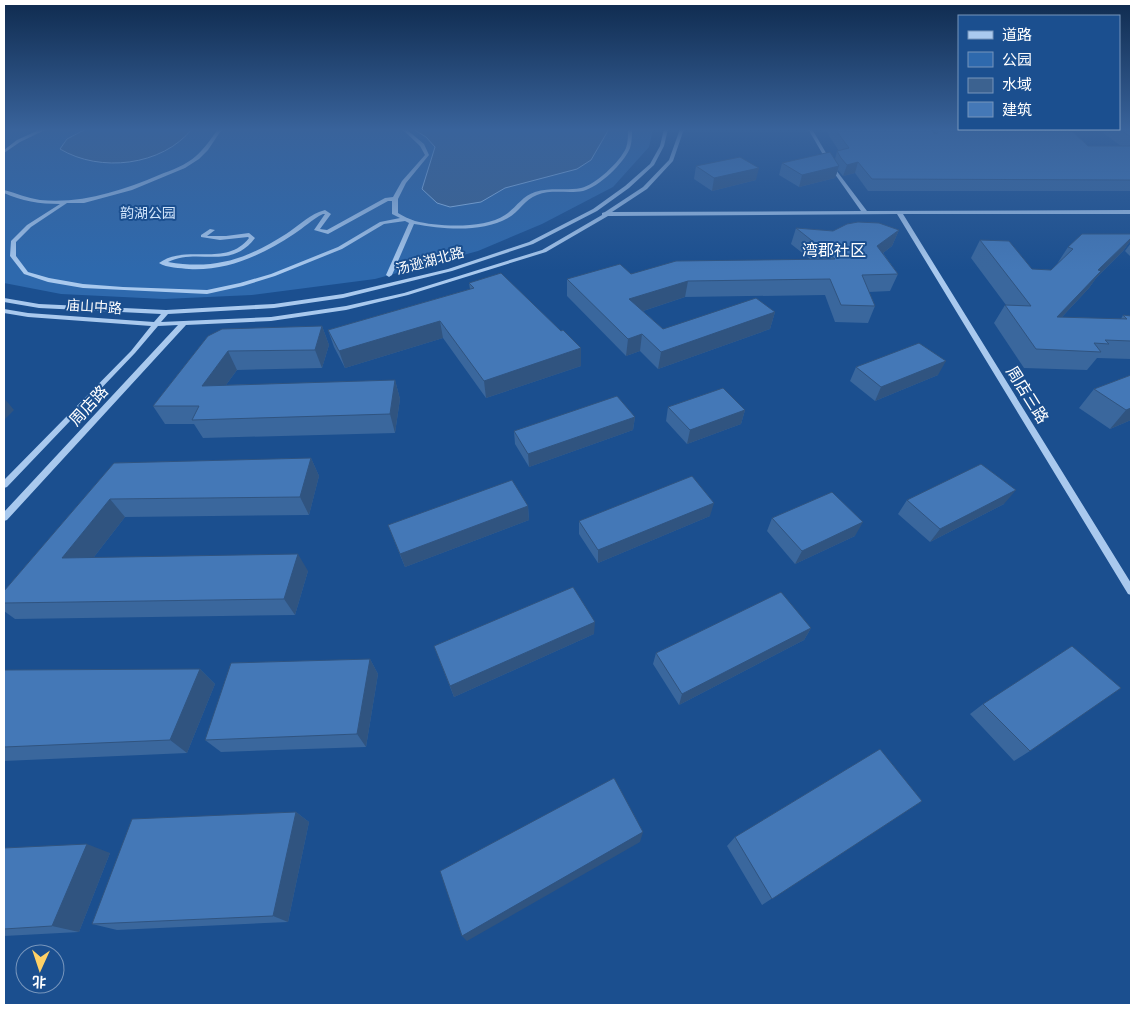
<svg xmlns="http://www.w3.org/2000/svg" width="1135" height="1009" font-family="'Varela Round','Noto Sans SC',sans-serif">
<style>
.green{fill:#2e69ad}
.water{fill:#3c6290;stroke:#9cc4f0}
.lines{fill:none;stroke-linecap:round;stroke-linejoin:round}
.minor{fill:#a9c9ee;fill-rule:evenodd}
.wall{fill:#3a679d}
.shaded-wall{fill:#305480}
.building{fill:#4478b7;stroke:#305480}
.labels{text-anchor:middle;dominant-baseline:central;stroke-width:4;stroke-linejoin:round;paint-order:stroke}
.far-park-label{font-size:14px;fill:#cfe3fa;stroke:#1b4f8f}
.far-street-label{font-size:14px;fill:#fff;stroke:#1b4f8f}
.far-quarter-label{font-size:16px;fill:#fff;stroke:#1b4f8f}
.street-label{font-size:16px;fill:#fff;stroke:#1b4f8f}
</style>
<rect width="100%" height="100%" fill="#1b4f8f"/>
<!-- green -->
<path class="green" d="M4,129H653L649,147L613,187L542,224L478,251L375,279L252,295L164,299L61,294L4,283Z"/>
<!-- water -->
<path class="water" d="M86,129H192C162,166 100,173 60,149L67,139Z
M609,129L591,160L577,169L505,188L481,202L450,207L437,203L422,189L435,147L426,137L413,129Z"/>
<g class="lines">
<!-- minor -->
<path class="minor" d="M41,129H47L20,142L4,153V150L17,140Z
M218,129H222L208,150L199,159L185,168L132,190L84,203H67L31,227L16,242V256L28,272L49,278L83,284L123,287L207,290L240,283L271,274L338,247L380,222L400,218L392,214V201H388L328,234L314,230L325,214H323C312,219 304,228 294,234C262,255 228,271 189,269C180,268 167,268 159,263C186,243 226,268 249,238L248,237L220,240L201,237V235L210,229L215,230L207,236H226L249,233L255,238C230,271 198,247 168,262C215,270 247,259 286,234C297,227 307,217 319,212L325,210L331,214L320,229L327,230L385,198L393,197L402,181L425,155L420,146L402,129H406L424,144L429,155L406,183L398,199V213C403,216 409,219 415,221C439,227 484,229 505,215C516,208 522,196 535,192C550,187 566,191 581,188C595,185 620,162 626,148C628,142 628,136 628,129H632C632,135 632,142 630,148C624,163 599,187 583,191C568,194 552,189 537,195C525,199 519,212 508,218C481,233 443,229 414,224L392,275L389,277L386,275L409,223L405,221L384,224L342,249L275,276L243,286L207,294L83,288L48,282L24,274L10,256L11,241L27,225L60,204C40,204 21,201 4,193V190C16,193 27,198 40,200C82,204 121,191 159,175C172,170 186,165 196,156C205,148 211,139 218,129Z
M664,129H668L664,146L654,165L629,188L597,211L533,244L452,271L343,298L274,308L168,314L161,322L271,317L346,306L404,293L542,250L602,215V213L605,212L643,187L669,160L680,129H684L673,161L647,189L612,212L861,211L832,170L808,129H812L836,170L867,211L1131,210V214H903L1131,583V595L1128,594L897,214L608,216L546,252L408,295L346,310L271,321L186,325L7,520L4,521V512L178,325L158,326L135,353L7,487L4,488V480L131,351L151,326L28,317L4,313V309L28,313L154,322L161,314L39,308L4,302V298L39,304L166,310L274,304L343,294L448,269L529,242L593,209L625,186L650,164L660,146Z"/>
</g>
<!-- wall -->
<path class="wall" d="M820,129H931V131L935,134V129H1070L1088,146H1121L1098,129H1131V191H868L855,173L843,176L838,170L835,178L799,187L779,175L782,163L835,159L837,151H839L826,131Z
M696,166L756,180L712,191L694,179Z
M796,228L833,231L899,230L892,246L883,253L898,274L890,291L869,292L875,306L868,323L835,322L825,295L685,297L643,311L663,329L775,312L770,329L658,369L640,351L626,356L567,296V279L810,259L791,244Z
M1131,234V240L1123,251L1096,278L1089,288L1062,317L1121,319L1123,315L1131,316V359L1097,358L1087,370L1024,368L994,323L1005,305H1006L971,258L980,240L1032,269L1051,270L1057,264L1068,247Z
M1131,243V257L1125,251Z
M469,283L561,331L581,348V366L486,398L443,338L345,368L334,347L328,330L470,289Z
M322,326L329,345L322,368L237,370L226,385L395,380L400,399L395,433L203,438L194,424H165L153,406L208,336Z
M856,367L938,375L875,401L850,381Z
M1131,375V420L1110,429L1079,408L1094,389Z
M668,407L745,410L741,424L687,444L666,421Z
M635,417L633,430L529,467L515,444L514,431Z
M311,458L319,476L309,515L125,517L94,557L308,571L295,615L15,619L4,611V591L114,463Z
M907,500L1004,504L930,542L898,514Z
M528,506L529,520L405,567L388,525Z
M710,516L598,563L579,534V521Z
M772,518L855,536L795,564L767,531Z
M811,628L804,640L679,705L653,664L656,653Z
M594,634L454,697L434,646Z
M370,659L378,674L366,747L221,752L205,740Z
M200,669L215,684L187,753L4,761V670Z
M983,704L1030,751L1014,761L970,714Z
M922,801L762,905L727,846L735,837Z
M296,812L309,822L288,922L117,930L92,924Z
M4,848L110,853L79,932L4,936Z"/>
<!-- shaded-wall -->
<path class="shaded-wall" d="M858,162L855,173L843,176L847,165Z
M839,166L835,178L799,187L802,175Z
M759,168L756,180L712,191L714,178Z
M899,230L892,246L871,262L877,246Z
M1131,238V240L1123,251L1096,278L1089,288L1045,335L1057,317L1098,270Z
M688,281L685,297L628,316L629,299Z
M775,312L770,329L658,369L661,352Z
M440,321L443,338L345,368L339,351Z
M322,326L329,345L322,368L315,350Z
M642,334L640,351L626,356L628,339Z
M581,348V366L486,398L484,381Z
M228,351L237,370L212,404L202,386Z
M946,361L938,375L875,401L881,387Z
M395,380L400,399L395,433L390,414Z
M4,398L14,410L4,420Z
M1131,408V420L1110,429L1126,410Z
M745,410L741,424L687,444L690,430Z
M635,417L633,430L529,467L528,454Z
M311,458L319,476L309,515L300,497Z
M1016,490L1004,504L930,542L940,529Z
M110,499L125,517L80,575L62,558Z
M714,503L710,516L598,563V550Z
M528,506L529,520L405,567L400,554Z
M863,522L855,536L795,564L802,551Z
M298,554L308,571L295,615L284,599Z
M595,622L594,634L454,697L450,686Z
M811,628L804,640L679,705L682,694Z
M370,659L378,674L366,747L357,734Z
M200,669L215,684L187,753L170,740Z
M296,812L309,822L288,922L273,916Z
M643,832L640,842L467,941L462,936Z
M87,844L110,853L79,932L52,926Z"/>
<!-- building -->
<path class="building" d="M835,129H931V131L935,134L938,133V129H1070L1088,146H1131V180L872,179L858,162L847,165L841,158L837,151L849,148Z
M1119,129H1131V137Z
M830,152L839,166L802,175L782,163Z
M740,157L759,168L714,178L696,166Z
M858,222L879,223L899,230L877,246L898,274L862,275L875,306L841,305L830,279L688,281L629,299L663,329L756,298L775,312L661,352L642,334L628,339L567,279L620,264L631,274L676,261L835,259L796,228L833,231L847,224Z
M1082,234H1131V238L1098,270L1101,271L1057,317L1127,319L1123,315L1131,316V341L1105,340L1109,344L1094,343L1101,352L1036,349L1005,305L1031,306L980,240L1009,241L1032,269L1051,270L1073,249L1068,247Z
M501,273L561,331L563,330L581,348L484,381L440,321L339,351L328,330L474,288L469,283Z
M322,326L315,350L228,351L202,386L395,380L390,414L192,420L199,406H153L208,336L222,329Z
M919,343L946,361L881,387L856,367Z
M1131,375V408L1126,410L1094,389Z
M723,388L745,410L690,430L668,407Z
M617,396L635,417L528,454L514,431Z
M311,458L300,497L110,499L62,558L298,554L284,599L4,603V591L114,463Z
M981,464L1016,490L940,529L907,500Z
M692,476L714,503L598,550L579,521Z
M512,480L528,506L400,554L388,525Z
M832,492L863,522L802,551L772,518Z
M573,587L595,622L450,686L434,646Z
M781,592L811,628L682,694L656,653Z
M1072,646L1121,688L1030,751L983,704Z
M370,659L357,734L205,740L231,663Z
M200,669L170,740L4,747V670Z
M880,749L922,801L772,899L735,837Z
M614,778L643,832L462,936L440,871Z
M296,812L273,916L92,924L132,819Z
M87,844L52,926L4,929V848Z"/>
<!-- sky -->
<linearGradient id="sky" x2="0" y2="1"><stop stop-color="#0f2b4f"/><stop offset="0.48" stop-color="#39639b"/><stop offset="1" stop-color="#39639b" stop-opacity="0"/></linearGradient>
<rect width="1135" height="270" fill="url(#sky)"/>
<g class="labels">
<!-- far-park labels -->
<g class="far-park-label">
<text x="148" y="213">韵湖公园</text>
</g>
<!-- far-street labels -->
<g class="far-street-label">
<text transform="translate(430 261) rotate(-15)">汤逊湖北路</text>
<text transform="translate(94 307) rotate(4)">庙山中路</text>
</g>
<!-- far-quarter labels -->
<g class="far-quarter-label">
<text x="834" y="251">湾郡社区</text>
</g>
<!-- street labels -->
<g class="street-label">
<text transform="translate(1027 395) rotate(58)">周店三路</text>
<text transform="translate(89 406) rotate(-47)">周店路</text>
</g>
</g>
<!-- border -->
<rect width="1135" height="1009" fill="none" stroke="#ffffff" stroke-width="10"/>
<!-- legend -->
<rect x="958" y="15" width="162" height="115" fill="#1b4f8f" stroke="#7695bc"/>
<rect x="968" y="31" width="25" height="8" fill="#a9c9ee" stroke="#7695bc"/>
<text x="1002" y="40" font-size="15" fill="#ffffff">道路</text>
<rect x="968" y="52" width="25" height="15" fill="#2e69ad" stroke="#7695bc"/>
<text x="1002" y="65" font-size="15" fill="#ffffff">公园</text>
<rect x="968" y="78" width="25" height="15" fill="#3c6290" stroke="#7695bc"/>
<text x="1002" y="90" font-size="15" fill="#ffffff">水域</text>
<rect x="968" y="102" width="25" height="15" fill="#4478b7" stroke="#7695bc"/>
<text x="1002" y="115" font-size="15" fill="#ffffff">建筑</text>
<!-- north arrow -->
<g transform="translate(40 969) rotate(183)"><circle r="24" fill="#1b4f8f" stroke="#7695bc"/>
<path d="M0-4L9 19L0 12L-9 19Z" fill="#ffd166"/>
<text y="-8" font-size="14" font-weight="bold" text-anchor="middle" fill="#ffffff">北</text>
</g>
</svg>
